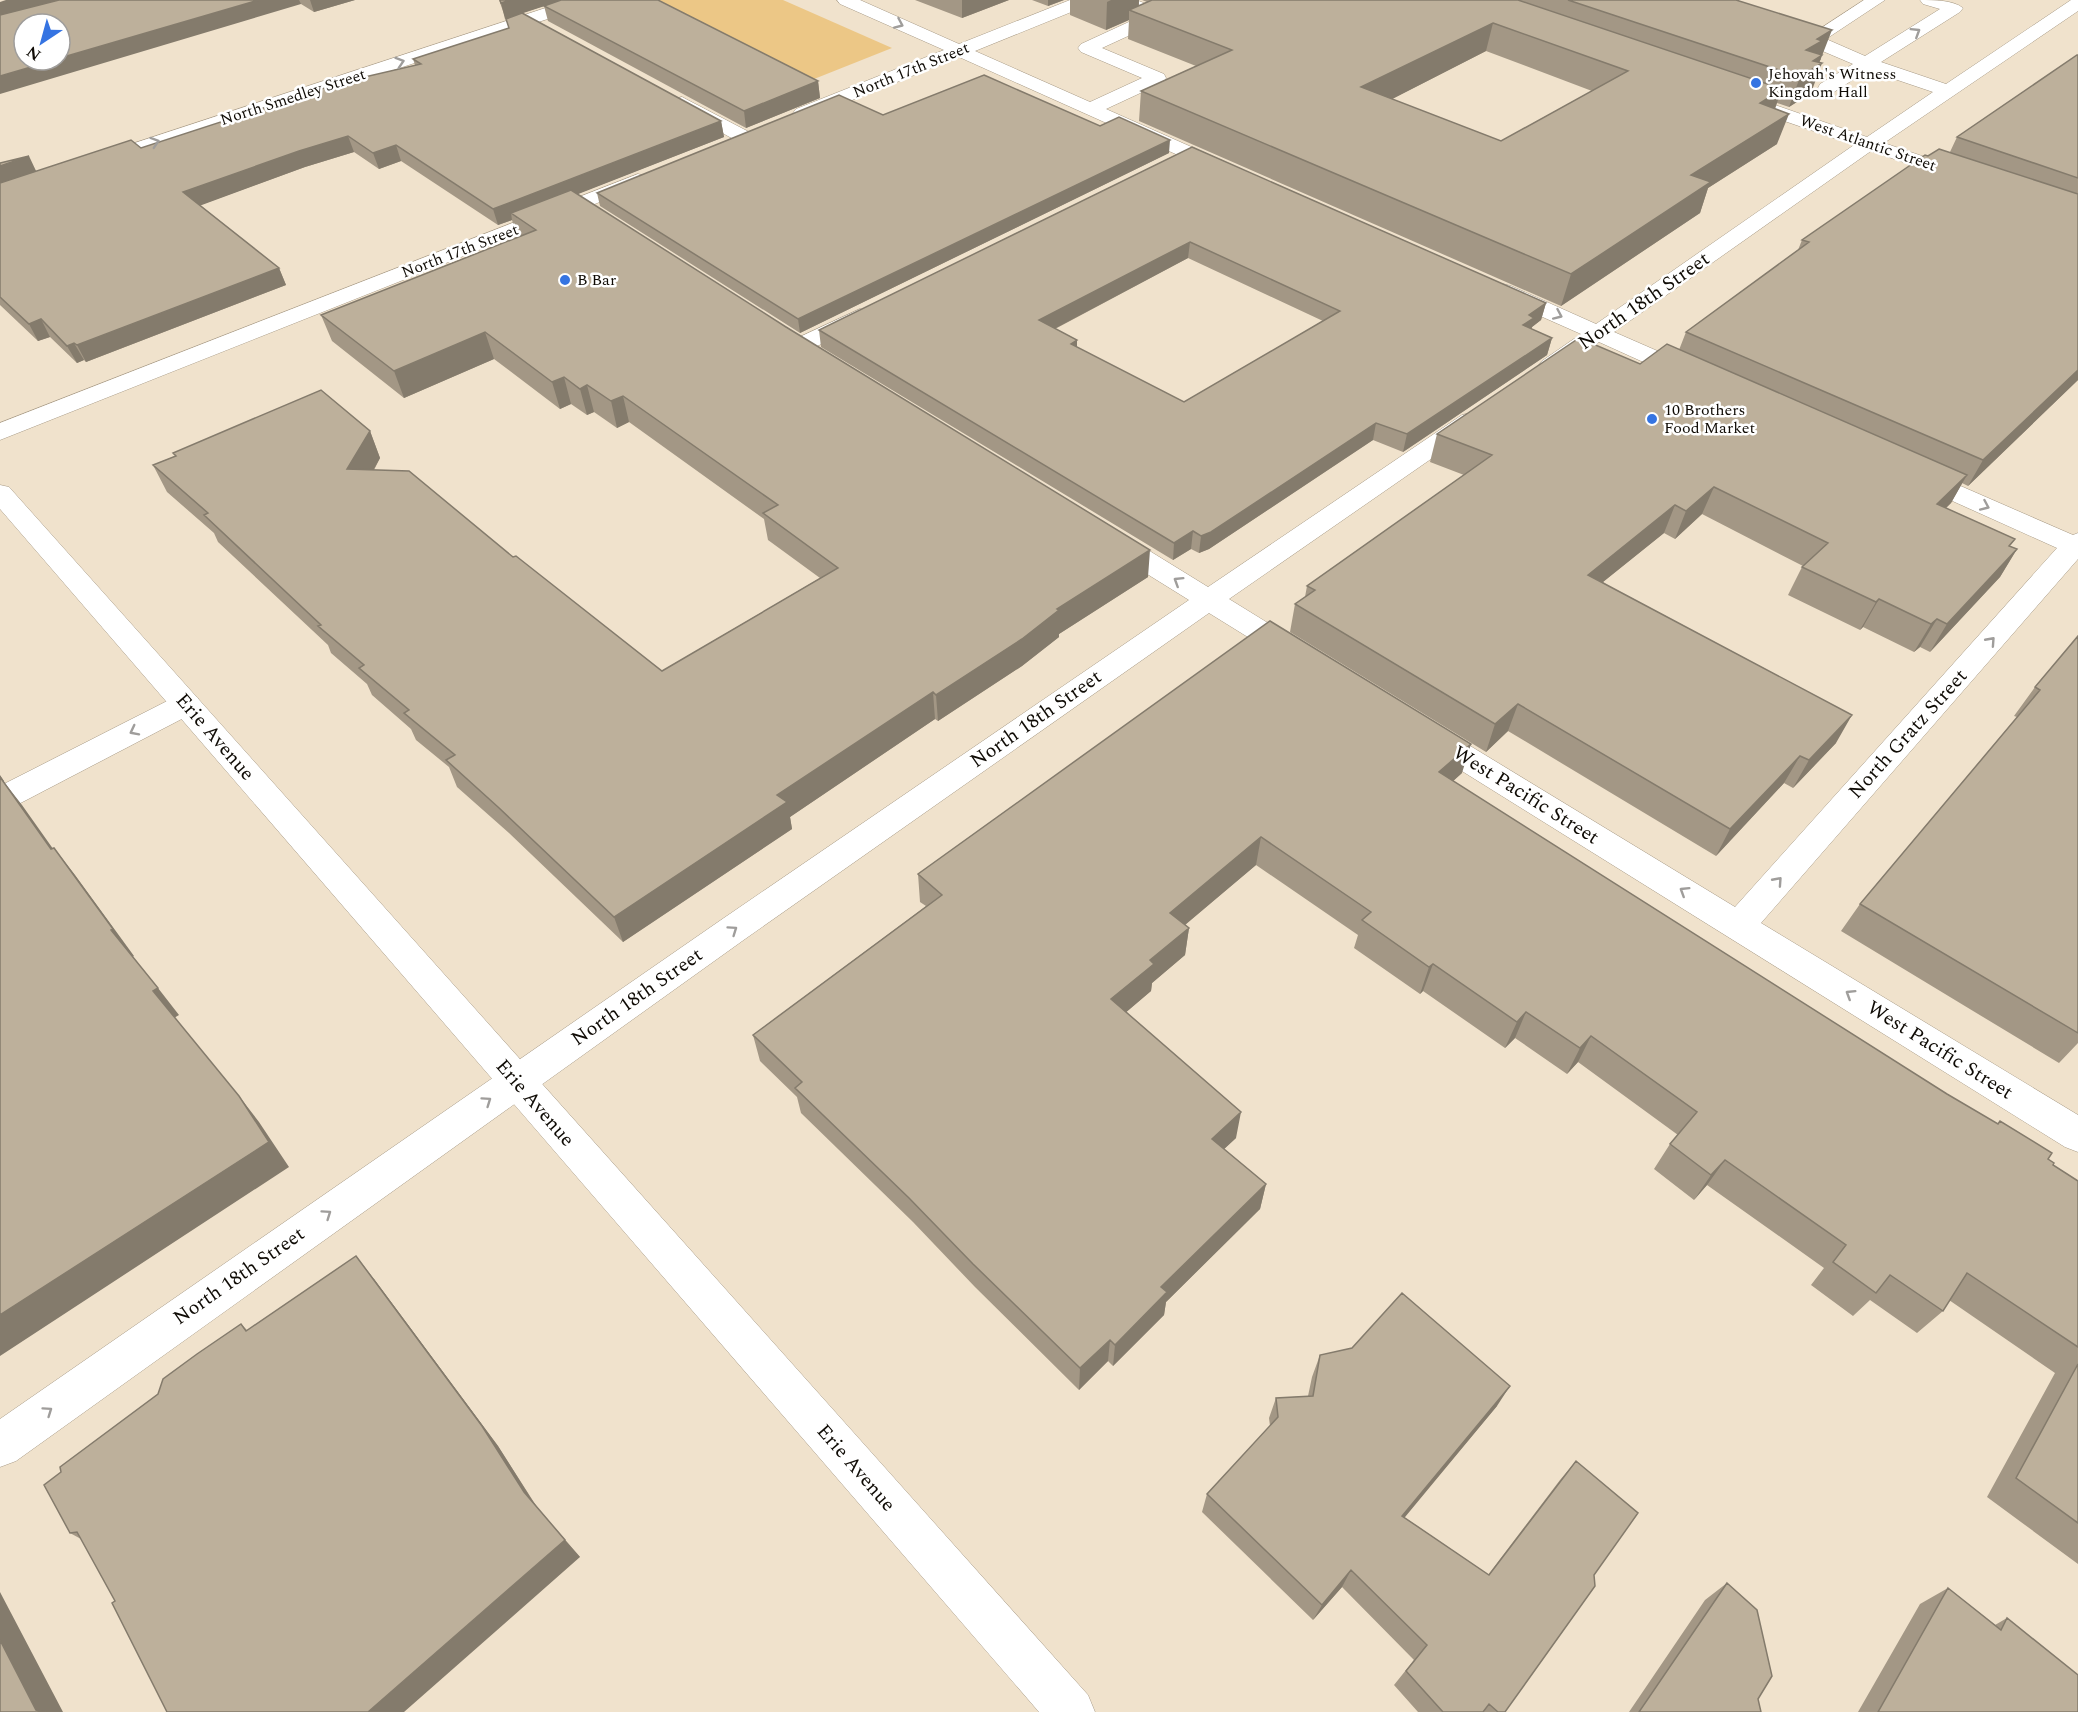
<svg xmlns="http://www.w3.org/2000/svg" width="2078" height="1712" font-family="Spectral,serif">
<style>
.green{fill:#ecc786}
.lines{fill:none;stroke-linecap:round;stroke-linejoin:round}
.minor-casing{stroke:#a79a86;stroke-width:1}
.major-casing{stroke:#a79a86;stroke-width:1}
.minor{fill:#fff;fill-rule:evenodd}
.major{fill:#fff;fill-rule:evenodd}
.wall{fill:#a39785;fill-rule:evenodd}
.shaded-wall{fill:#847b6c}
.building{fill:#bdb09b;stroke:#847b6c;stroke-width:1.5;fill-rule:evenodd}
.oneway{stroke:#9f9d9b}
.poi-dot{fill:#3574e2;stroke:#fff;stroke-width:2}
.labels{text-anchor:middle;dominant-baseline:central;stroke-width:5;stroke-linejoin:round;paint-order:stroke}
.far-street-label{font-size:16px;fill:#0f0b05;stroke:#fff}
.far-poi-label{font-size:16px;fill:#0f0b05;stroke:#fff;text-anchor:start}
.street-label{font-size:20px;fill:#0f0b05;stroke:#fff}
</style>
<rect width="100%" height="100%" fill="#f0e2cc"/>
<!-- green -->
<path class="green" d="M639,0H783L892,48L804,83Z"/>
<g class="lines">
<defs>
<path id="minor" d="M570,0H596L593,4L106,165H92L89,161L92,157Z
M837,0H860L959,44L1070,0H1094L1091,4L975,51L1090,102L1142,78L1081,52L1078,48L1081,44L1144,15L1115,4L1112,0H1136L1165,11L1168,15L1165,19L1102,48L1164,74L1166,78L1164,82L1106,109L1232,165L1235,169L1232,173H1218L959,57L810,117H796L793,113L796,109L944,50L840,4Z
M1864,0H1885L1826,39L1865,56L1940,9L1923,4L1920,0C1934,0 1953,0 1963,8L1960,12L1881,62L1946,84L2071,0H2078V11L1884,143L1966,171L1969,175L1966,179H1952L1871,151L1614,332L1701,370L1704,375L1701,380L1692,382L1683,380L1599,342C1583,354 1562,376 1542,371L1538,366L1542,361L1581,334L1495,296L1492,291L1495,286L1503,284L1511,286L1596,324L1854,145L1738,105L1735,101L1738,97H1752L1867,137L1933,92L1868,70L1834,92H1820L1818,88L1820,84L1853,64L1806,44L1803,40Z
M682,97L751,133L754,137L751,141H737L675,107L672,103L675,99Z
M638,174L645,176L648,180L645,184L0,440V423Z
M860,309L868,311L871,316L868,321L807,351L799,353L791,351L787,346L791,341Z
M1471,413L1480,415L1483,420L1480,425L1229,599L1305,646L1310,653L1305,660L1295,663L1285,660L1209,613L745,939L16,1461L0,1467V1419L721,920L1189,600L1102,546L1098,540L1102,534L1112,531L1122,534L1208,587L1462,415Z
M1917,467L2073,535L2078,533V559L1761,923L2078,1115V1152L2065,1147L1417,743L1413,735L1417,727L1428,724L1439,727L1735,907L2057,548L1908,481L1904,475L1908,469Z
M186,693L197,697L201,704L197,711L11,808L0,812V786L175,697Z"/>
<path id="major" d="M0,485L9,487L1088,1695L1095,1712H1039L0,509Z"/>
</defs>
<!-- minor casing -->
<use href="#minor" class="minor-casing"/>
<!-- major casing -->
<use href="#major" class="major-casing"/>
<!-- minor -->
<use href="#minor" class="minor"/>
<!-- major -->
<use href="#major" class="major"/>
</g>
<!-- wall -->
<path class="wall" d="M0,0H355L314,12L301,4Z
M499,0H658L818,81L820,98L746,128L548,21L544,6L522,13L721,121L724,137L577,194L1148,577L1059,634V637L1022,666L938,721L935,719L790,817L792,829L623,942L509,833L457,787L449,767L416,740L411,729L372,695L367,684L331,653L328,645L218,542L214,533L167,492L153,465L175,456L173,453L370,431L380,458L374,470L513,557L662,671L820,578L768,540L764,519L629,422L617,428L594,412L587,415L571,404L560,409L494,359L404,398L332,341L321,315L517,237L512,220L498,225L401,161L379,169L354,152L305,167L200,205L279,268L286,285L86,362L84,360L77,363L50,337L38,341L0,305V163L36,171L141,148L415,65L413,59L509,28Z
M915,0H1009L962,18Z
M1032,0H1064L1048,6Z
M1070,0H1139V6L1147,2L1142,0H1736L1821,59L1819,62L1811,93L1789,107L1777,103L1775,109L1777,144L1708,188L1700,213L1561,306L1139,121L1141,91L1196,66L1128,39L1129,20L1106,30L1070,15ZM1486,51L1592,91L1501,141L1392,99Z
M2078,55V380L1968,486L1962,483L1951,503L1946,508L2015,539L2010,546L2017,549L2000,577L1930,652L1920,647L1914,652L1863,627L1860,630L1788,595L1802,567L1803,566L1702,514L1675,539L1664,533L1603,582L1836,743L1793,788L1784,783L1716,856L1508,731L1486,752L1290,632L1295,604L1305,597L1307,586L1464,475L1430,462L1437,434L1640,364L1679,350L1686,332L1798,250L1802,240L1928,156L1950,152L1957,137Z
M883,115L1100,126L1169,153L800,333L600,206L597,193Z
M1192,147L1546,303L1541,320L1532,327L1531,329L1552,338L1547,355L1403,452L1373,440L1209,549L1199,553L1191,549L1173,560L821,347L819,330ZM1188,258L1323,321L1184,402L1077,348V340L1055,329Z
M2078,636V1043L2059,1063L1841,931L1860,904L2017,717L2014,716L2035,687Z
M1462,773L1453,781L2048,1159L2053,1165L2078,1181V1564L1987,1497L2055,1373L1949,1300L1943,1311L1917,1333L1870,1300L1853,1316L1811,1285L1824,1268L1707,1185L1694,1200L1654,1169L1670,1144L1678,1135L1578,1062L1567,1074L1515,1038L1505,1048L1423,991L1420,994L1354,948L1358,935L1256,865L1185,925L1189,928L1185,955L1152,983L1151,991L1126,1012L1236,1138L1224,1149L1266,1184L1260,1209L1166,1302L1164,1315L1113,1366L1108,1361L1079,1390L975,1287L913,1222L801,1113L797,1097L760,1061L753,1035L926,906L920,902L918,874Z
M374,1279L498,1446L537,1507L580,1557L81,1539L70,1533L61,1472L158,1394L241,1324L247,1330Z
M1320,1355L1497,1406L1404,1517L1488,1575L1560,1480L1576,1461L1594,1575L1505,1712H1418L1394,1685L1414,1660L1342,1587L1313,1620L1202,1512L1207,1494L1270,1426L1269,1418L1276,1398L1308,1396L1312,1377Z
M1727,1583L1761,1712H1629L1705,1600Z
M1948,1588L1995,1625L2007,1618L2078,1712H1858L1920,1604Z"/>
<!-- shaded-wall -->
<path class="shaded-wall" d="M6,0H66L0,19V2Z
M259,0H299L301,4L0,94V76L55,60H60V58Z
M310,0H355L314,12Z
M510,0H563L505,19L501,3Z
M962,0H1009L962,18Z
M1048,0H1064L1048,6Z
M1111,0H1139L1138,14L1129,10V20L1106,30L1107,2Z
M1493,23L1486,51L1357,117L1361,87Z
M1832,30L1818,66L1822,63L1811,93L1789,107L1800,77L1806,50L1817,39Z
M818,81L820,98L746,128L744,111Z
M1782,89L1771,119L1760,103Z
M1789,114L1777,144L1708,188L1700,213L1561,306L1571,274L1691,175Z
M721,121L724,137L517,218L511,213L512,220L498,225L493,209Z
M348,136L354,152L305,167L191,209L183,192L299,151Z
M1170,140L1169,153L800,333L798,319Z
M396,145L401,161L379,169L373,153Z
M29,156L37,173L0,185V166Z
M1190,242L1188,258L1039,337V320Z
M279,268L286,285L86,362L77,345Z
M1546,303L1541,320L1532,327L1530,334L1523,325L1529,315Z
M41,319L50,337L38,341L29,324Z
M485,332L494,359L404,398L394,371Z
M1552,338L1547,355L1403,452L1407,434Z
M1077,340V357L1071,344Z
M74,343L84,360L77,363L67,346Z
M2078,370V380L1968,486L1983,460Z
M564,377L571,404L560,409L552,382Z
M587,385L594,412L587,415L580,389Z
M623,396L629,422L617,428L611,401Z
M1376,423L1373,440L1209,549L1199,553L1201,536Z
M370,431L380,458L359,496L347,469Z
M1967,475L1951,503L1921,532L1937,504Z
M1714,487L1702,514L1675,539L1686,511Z
M1675,505L1664,533L1578,602L1588,575Z
M1193,531L1191,549L1173,560L1174,543Z
M2017,549L2000,577L1930,652L1947,624Z
M1150,550L1148,577L1059,634V637L1022,666L938,721L936,695L1057,609Z
M1879,599L1863,627L1860,630L1876,602Z
M1937,619L1920,647L1914,652L1931,624Z
M933,692L935,719L790,817L792,829L623,942L614,917L777,795Z
M1518,704L1508,731L1486,752L1495,724Z
M1852,715L1836,743L1793,788L1809,760Z
M1471,744L1462,773L1431,801L1439,772Z
M1800,756L1784,783L1716,856L1730,829Z
M0,775L4,781V782L22,805L73,877L0,784Z
M1261,837L1256,865L1167,940L1170,913Z
M54,848L75,875L134,956L132,957L111,930Z
M1189,928L1185,955L1152,983L1151,991L1110,1026L1111,999L1150,960Z
M1433,964L1423,991L1420,994L1429,967Z
M158,988L179,1015L174,1018L153,991Z
M1526,1012L1515,1038L1505,1048L1517,1022Z
M1591,1036L1578,1062L1567,1074L1580,1048Z
M239,1096L259,1122L289,1167L0,1356V1315Z
M1241,1112L1236,1138L1208,1164L1212,1139Z
M1725,1160L1707,1185L1694,1200L1711,1175Z
M1266,1184L1260,1209L1166,1302L1164,1315L1113,1366L1115,1345L1161,1287Z
M356,1256L374,1279L498,1446L539,1511L524,1492Z
M1110,1340L1108,1361L1079,1390L1080,1368Z
M1510,1386L1497,1406L1391,1534L1402,1516Z
M565,1540L580,1557L404,1712H368Z
M1351,1570L1342,1587L1313,1620L1322,1605Z
M0,1592L63,1712H41L36,1710L0,1640Z"/>
<!-- building -->
<path class="building" d="M59,0H259L60,58V24H24V60H55L0,76V15Z
M500,0H510L501,3Z
M561,0H658L818,81L744,111L544,6Z
M1152,0H1518L1782,89L1760,103L1789,114L1691,175L1711,182L1571,274L1141,91L1232,50L1129,10ZM1493,23L1628,71L1501,141L1361,87Z
M1568,0H1736L1832,30L1817,39L1822,41L1806,50L1822,55L1813,61L1822,63L1800,77Z
M522,13L721,121L493,209L396,145L373,153L348,136L299,151L183,192L279,268L77,345L74,343L67,346L41,319L29,324L0,297V183L131,140L141,148L343,82L421,64L413,59L509,28L506,19Z
M2077,55H2078V178L1957,137Z
M984,75L1100,126L1119,117L1170,140L798,319L597,193L839,95L883,115Z
M1192,147L1546,303L1529,315L1534,318L1523,325L1552,338L1407,434L1376,423L1211,532L1201,536L1193,531L1174,543L819,330ZM1190,242L1340,311L1184,402L1071,344L1077,340L1039,320Z
M1939,149L2078,194V370L1983,460L1686,332L1809,242L1802,240L1925,155L1928,156Z
M29,156L0,166V163Z
M571,190L786,327L1150,550L1057,609L1059,610L1022,639L936,695L933,692L777,795L787,802L614,917L498,807L446,760L455,755L404,713L409,710L359,668L364,665L318,626L321,625L204,515L208,513L153,465L176,456L173,453L321,390L370,431L347,469L409,471L513,557L516,556L662,671L838,568L763,513L778,505L623,396L611,401L587,385L580,389L564,377L552,382L485,332L394,371L321,315L536,230L511,213Z
M1579,338L1640,364L1667,344L1967,475L1937,504L2015,539L2009,546L2017,549L1947,624L1937,619L1931,624L1879,599L1876,602L1802,567L1828,543L1714,487L1686,511L1675,505L1588,575L1852,715L1809,760L1800,756L1730,829L1518,704L1495,724L1295,604L1315,590L1307,586L1492,455L1437,434Z
M1270,621L1471,744L1439,772L1947,1094L1998,1124L2000,1121L2052,1153L2048,1159L2054,1163L2053,1165L2078,1181V1347L1967,1273L1943,1311L1890,1275L1876,1293L1833,1262L1846,1245L1725,1160L1711,1175L1670,1144L1697,1112L1591,1036L1580,1048L1526,1012L1517,1022L1433,964L1429,967L1362,920L1371,912L1261,837L1170,913L1189,928L1150,960L1154,964L1111,999L1241,1112L1212,1139L1266,1184L1161,1287L1167,1292L1115,1345L1110,1340L1080,1368L973,1264L909,1198L795,1088L802,1082L753,1035L942,895L918,874Z
M2078,636V1033L1860,904L2040,690L2035,687Z
M0,777L51,849L54,848L113,929L111,930L158,988L153,991L239,1096L269,1142L0,1315Z
M356,1256L482,1426L524,1492L565,1540L368,1712H167L112,1603L115,1601L77,1532L70,1533L44,1485L61,1472L60,1467L158,1394L163,1379L197,1354L241,1324L246,1331Z
M1402,1293L1510,1386L1402,1516L1489,1575L1576,1461L1638,1513L1594,1575L1595,1586L1505,1712H1498L1489,1704L1483,1712H1443L1406,1671L1427,1645L1351,1570L1322,1605L1207,1494L1278,1417L1276,1398L1313,1396L1320,1355L1352,1348Z
M2078,1364V1523L2016,1478Z
M1727,1583L1757,1610L1772,1676L1758,1699L1761,1712H1639Z
M1948,1588L2001,1630L2007,1618L2078,1675V1712H1878Z
M0,1640L36,1710L46,1712H0Z"/>
<!-- one-way arrows -->
<defs><path id="oneway-chevron" d="M-2-3.5L2.5 0L-2 3.5" fill="none" stroke-width="1.6" stroke-linecap="round" stroke-linejoin="round" transform="scale(1.5)"/></defs>
<g class="oneway">
<use href="#oneway-chevron" transform="translate(899 24) rotate(24)"/>
<use href="#oneway-chevron" transform="translate(1916 32) rotate(-32)"/>
<use href="#oneway-chevron" transform="translate(400 62) rotate(-18)"/>
<use href="#oneway-chevron" transform="translate(155 142) rotate(-18)"/>
<use href="#oneway-chevron" transform="translate(1558 315) rotate(24)"/>
<use href="#oneway-chevron" transform="translate(1985 506) rotate(24)"/>
<use href="#oneway-chevron" transform="translate(1178 581) rotate(-148)"/>
<use href="#oneway-chevron" transform="translate(1991 641) rotate(-48)"/>
<use href="#oneway-chevron" transform="translate(134 731) rotate(153)"/>
<use href="#oneway-chevron" transform="translate(1778 881) rotate(-48)"/>
<use href="#oneway-chevron" transform="translate(1684 891) rotate(-148)"/>
<use href="#oneway-chevron" transform="translate(733 930) rotate(-35)"/>
<use href="#oneway-chevron" transform="translate(1850 994) rotate(-148)"/>
<use href="#oneway-chevron" transform="translate(487 1101) rotate(-35)"/>
<use href="#oneway-chevron" transform="translate(327 1214) rotate(-35)"/>
<use href="#oneway-chevron" transform="translate(48 1411) rotate(-35)"/>
</g>
<!-- markers -->
<g class="poi-dot">
<circle cx="1756" cy="83" r="6"/>
<circle cx="565" cy="280" r="6"/>
<circle cx="1652" cy="419" r="6"/>
</g>
<g class="labels">
<!-- far-street labels -->
<g class="far-street-label">
<text transform="translate(911 70) rotate(-22)">North 17th Street</text>
<text transform="translate(293 97) rotate(-18)">North Smedley Street</text>
<text transform="translate(1868 143) rotate(19)">West Atlantic Street</text>
<text transform="translate(460 251) rotate(-21)">North 17th Street</text>
</g>
<!-- far-poi labels -->
<g class="far-poi-label">
<text x="1768" y="74">Jehovah's Witness<tspan x="1768" dy="18">Kingdom Hall</tspan></text>
<text x="577" y="280">B Bar</text>
<text x="1664" y="410">10 Brothers<tspan x="1664" dy="18">Food Market</tspan></text>
</g>
<!-- street labels -->
<g class="street-label">
<text transform="translate(1644 301) rotate(-35)">North 18th Street</text>
<text transform="translate(1036 719) rotate(-35)">North 18th Street</text>
<text transform="translate(1908 734) rotate(-48)">North Gratz Street</text>
<text transform="translate(215 737) rotate(49)">Erie Avenue</text>
<text transform="translate(1526 795) rotate(32)">West Pacific Street</text>
<text transform="translate(637 997) rotate(-35)">North 18th Street</text>
<text transform="translate(1940 1050) rotate(32)">West Pacific Street</text>
<text transform="translate(535 1103) rotate(49)">Erie Avenue</text>
<text transform="translate(239 1276) rotate(-35)">North 18th Street</text>
<text transform="translate(856 1468) rotate(49)">Erie Avenue</text>
</g>
</g>
<!-- north arrow -->
<g transform="translate(42 42) rotate(216)"><circle r="28" fill="#ffffff" stroke="#9f9d9b" stroke-width="1.5"/>
<path d="M0-4.5L10 22L0 15L-10 22Z" fill="#3574e2"/>
<text y="-9" font-size="16" font-weight="bold" text-anchor="middle" fill="#0f0b05">N</text>
</g>
</svg>
